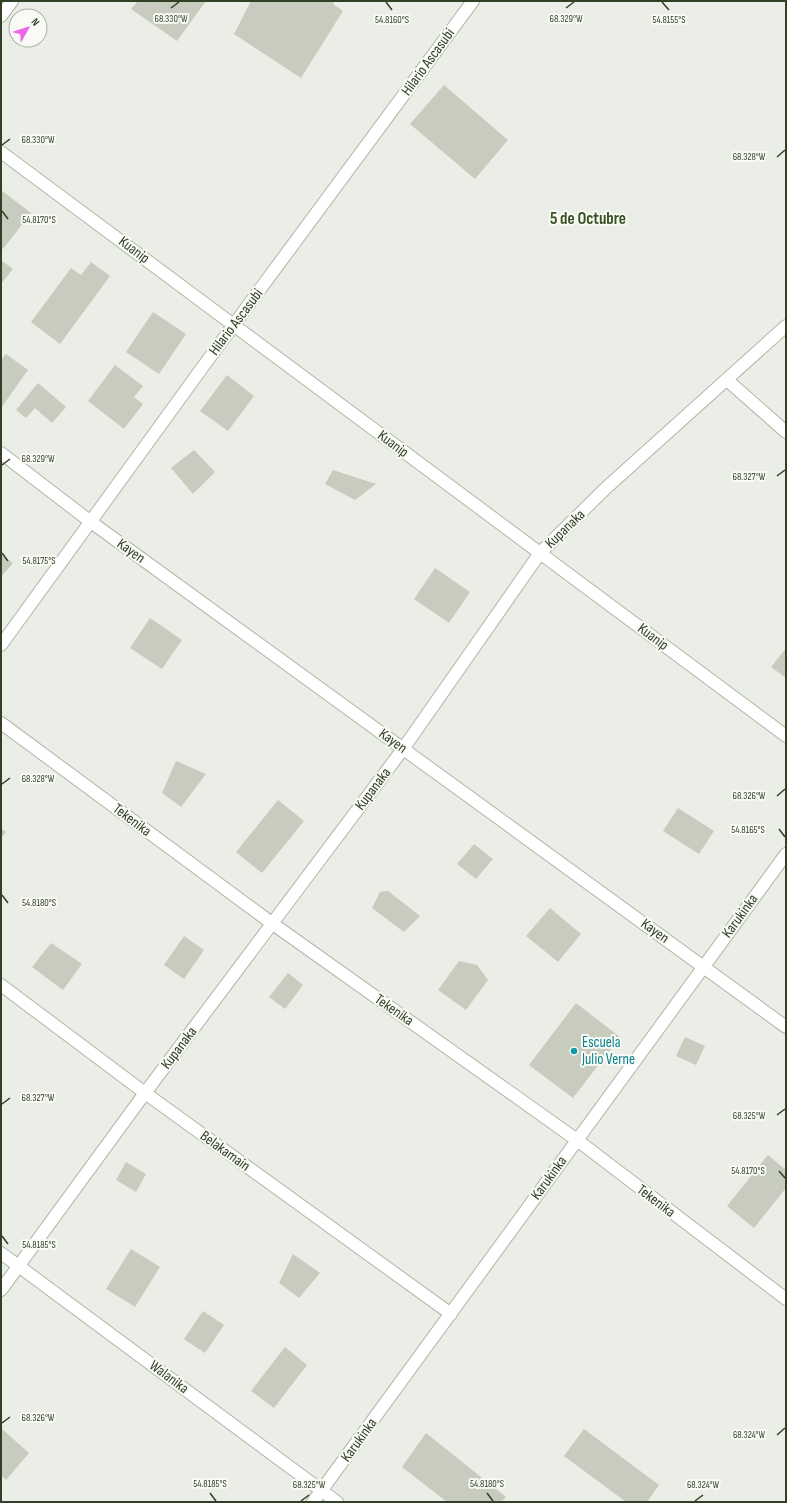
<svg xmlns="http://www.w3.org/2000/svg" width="787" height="1503" font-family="'Sofia Sans Condensed',sans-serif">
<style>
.building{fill:#c7ccbe}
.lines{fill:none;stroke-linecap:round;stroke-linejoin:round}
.minor-casing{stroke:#b0b6a8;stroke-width:14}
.secondary-casing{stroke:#b0b9a4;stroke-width:14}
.minor{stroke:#fff;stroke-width:12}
.secondary{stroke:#fff;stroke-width:12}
.ticks{fill:none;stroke:#324025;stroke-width:1.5}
.culture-dot{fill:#0f9aa8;stroke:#f9faf6;stroke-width:1.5}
.labels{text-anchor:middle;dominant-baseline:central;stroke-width:4;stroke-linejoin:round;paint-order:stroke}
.street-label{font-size:15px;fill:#324025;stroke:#f9faf6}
.culture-label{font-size:15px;fill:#0d838f;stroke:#f9faf6;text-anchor:start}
.quarter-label{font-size:17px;font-weight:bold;fill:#375221;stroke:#f9faf6}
.ticks-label{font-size:10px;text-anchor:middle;fill:#324025;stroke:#f9faf6;stroke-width:4;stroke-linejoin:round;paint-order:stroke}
</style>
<rect width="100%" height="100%" fill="#ebeee6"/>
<!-- building -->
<path class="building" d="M138,1H206L177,41L131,9Z
M251,1H335L333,4L343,11L301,78L234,34Z
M444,85L508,140L475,179L410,124Z
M1,190L31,213L3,249L1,248Z
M1,260L13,269L1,284Z
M91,262L110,276L60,344L31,322L71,268L81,275Z
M153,312L186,334L159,374L126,352Z
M6,354L28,370L1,408V360Z
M115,365L143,386L134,397L143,404L124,429L88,401Z
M227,375L254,396L228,431L200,411Z
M38,383L66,407L52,423L35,408L26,418L16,410Z
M194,450L215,472L193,494L171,468Z
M333,470L376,484L355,500L325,484Z
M1,555L13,563L1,577Z
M435,568L470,592L449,623L414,599Z
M150,618L182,640L162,669L130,648Z
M786,648V678L771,667Z
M176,761L206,774L181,807L162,793Z
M278,800L304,821L262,873L236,852Z
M678,808L714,831L699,854L663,831Z
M1,828L6,832L1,838Z
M474,844L493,859L476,879L457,864Z
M388,891L420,916L404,932L372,908L380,892Z
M550,908L581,934L558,962L526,936Z
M184,936L204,950L184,979L164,965Z
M51,943L82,964L63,990L32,967Z
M459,961L477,965L488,980L466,1010L438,990Z
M288,973L303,985L285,1009L269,997Z
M576,1003L620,1037L573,1098L529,1065Z
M685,1037L705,1046L696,1065L676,1056Z
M768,1155L786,1170V1188L754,1228L727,1206Z
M126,1162L146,1174L136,1192L116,1180Z
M131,1249L160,1267L135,1307L106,1289Z
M293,1254L320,1273L299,1298L279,1283Z
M203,1311L224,1325L205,1353L184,1339Z
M285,1347L307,1365L274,1408L251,1391Z
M2,1429L29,1453L6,1480L1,1475Z
M584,1429L659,1485L647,1502H626L564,1456Z
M426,1433L506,1497L501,1502H447L402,1467Z"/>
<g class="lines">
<defs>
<path id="minor" d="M1,16L12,1
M727,380L786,432
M1,453L91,522L786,1027
M1,645L210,357L473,1
M1,723L273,924L577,1140L786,1299
M1,985L145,1093L451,1314
M1,1253L337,1502
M1,1290L145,1093L403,749L540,553L606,488L786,326
M313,1502L786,854"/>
<path id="secondary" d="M1,152L786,736"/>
</defs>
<!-- minor casing -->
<use href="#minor" class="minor-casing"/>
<!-- secondary casing -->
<use href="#secondary" class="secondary-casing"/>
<!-- minor -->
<use href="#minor" class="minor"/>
<!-- secondary -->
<use href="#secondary" class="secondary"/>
</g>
<!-- ticks -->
<path class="ticks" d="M386,2L392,10M662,2L669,10M171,8L179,2M566,8L574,2M2,145L10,139M777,157L785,150M2,211L8,219M2,465L10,459M777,476L785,470M2,553L8,561M2,784L10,778M777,796L785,789M779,829L785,837M2,895L8,903M2,1104L10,1098M777,1115L785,1109M779,1171L785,1178M2,1236L8,1244M2,1423L10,1417M777,1435L785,1428M210,1493L216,1501M487,1493L493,1501M301,1501L309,1495M695,1501L703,1495"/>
<!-- markers -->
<circle class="culture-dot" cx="574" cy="1051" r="4"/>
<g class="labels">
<!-- street labels -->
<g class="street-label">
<text transform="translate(428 62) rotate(-54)">Hilario Ascasubi</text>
<text transform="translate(134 250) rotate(37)">Kuanip</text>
<text transform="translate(236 322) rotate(-53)">Hilario Ascasubi</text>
<text transform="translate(393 444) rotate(37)">Kuanip</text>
<text transform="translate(565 529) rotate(-44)">Kupanaka</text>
<text transform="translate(131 551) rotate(36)">Kayen</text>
<text transform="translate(653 637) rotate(37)">Kuanip</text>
<text transform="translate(393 741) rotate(36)">Kayen</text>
<text transform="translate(373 789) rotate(-53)">Kupanaka</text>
<text transform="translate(132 820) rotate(37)">Tekenika</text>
<text transform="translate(740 916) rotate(-54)">Karukinka</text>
<text transform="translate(655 931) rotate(36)">Kayen</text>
<text transform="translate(394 1010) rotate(35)">Tekenika</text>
<text transform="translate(179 1048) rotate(-53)">Kupanaka</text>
<text transform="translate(225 1151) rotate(36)">Belakamain</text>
<text transform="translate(549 1178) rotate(-54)">Karukinka</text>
<text transform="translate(656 1201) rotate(37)">Tekenika</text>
<text transform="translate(169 1377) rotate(37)">Walanika</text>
<text transform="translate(359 1440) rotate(-54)">Karukinka</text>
</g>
<!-- culture labels -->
<g class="culture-label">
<text x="582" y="1042">Escuela<tspan x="582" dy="17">Julio Verne</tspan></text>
</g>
<!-- quarter labels -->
<g class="quarter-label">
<text x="588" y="219">5 de Octubre</text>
</g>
</g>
<g class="ticks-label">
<text x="171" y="22">68.330°W</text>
<text x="566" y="22">68.329°W</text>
<text x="392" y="23">54.8160°S</text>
<text x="669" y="23">54.8155°S</text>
<text x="38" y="143">68.330°W</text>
<text x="749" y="160">68.328°W</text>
<text x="39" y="223">54.8170°S</text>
<text x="38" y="462">68.329°W</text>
<text x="749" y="480">68.327°W</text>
<text x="39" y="564">54.8175°S</text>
<text x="38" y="782">68.328°W</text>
<text x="749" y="799">68.326°W</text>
<text x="748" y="833">54.8165°S</text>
<text x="39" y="906">54.8180°S</text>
<text x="38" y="1101">68.327°W</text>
<text x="749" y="1119">68.325°W</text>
<text x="748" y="1174">54.8170°S</text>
<text x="39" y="1248">54.8185°S</text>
<text x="38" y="1421">68.326°W</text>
<text x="749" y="1438">68.324°W</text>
<text x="210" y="1487">54.8185°S</text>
<text x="487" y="1487">54.8180°S</text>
<text x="309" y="1488">68.325°W</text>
<text x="703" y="1488">68.324°W</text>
</g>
<!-- border -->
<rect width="787" height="1503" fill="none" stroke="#324025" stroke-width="4"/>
<!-- north arrow -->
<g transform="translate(28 28) rotate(51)"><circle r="19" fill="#f9faf6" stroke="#a9b0a2"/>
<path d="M0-3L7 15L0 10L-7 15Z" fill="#ed65e9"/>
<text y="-6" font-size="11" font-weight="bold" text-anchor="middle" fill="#324025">N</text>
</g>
</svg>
